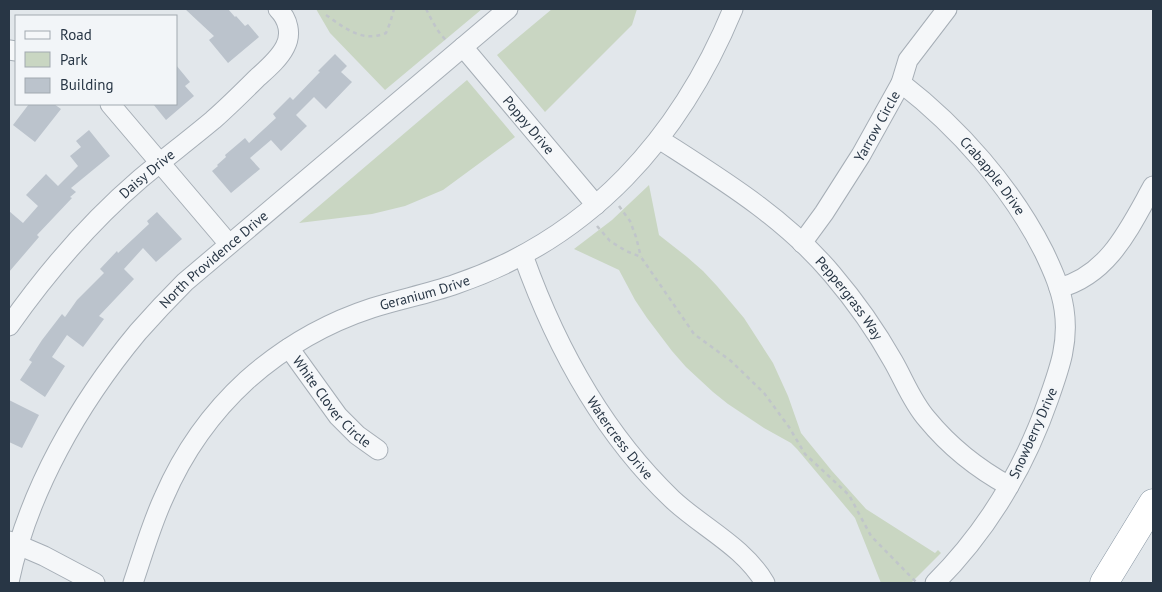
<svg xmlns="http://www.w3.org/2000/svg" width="1162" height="592" font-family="'PT Sans',sans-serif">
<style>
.green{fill:#c9d6c2}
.building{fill:#bbc3cc}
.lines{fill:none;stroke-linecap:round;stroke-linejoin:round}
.minor-casing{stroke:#a6aeb6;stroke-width:21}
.highway-casing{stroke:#8896a3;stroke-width:29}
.path{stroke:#c0c5ca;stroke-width:2.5;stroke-dasharray:4 4;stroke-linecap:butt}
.minor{stroke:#f5f7f9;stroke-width:19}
.highway{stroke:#fff;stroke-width:28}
.labels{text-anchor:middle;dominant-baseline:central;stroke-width:4;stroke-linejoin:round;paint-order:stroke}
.street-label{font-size:14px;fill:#283645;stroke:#f2f5f8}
</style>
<rect width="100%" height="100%" fill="#e2e7eb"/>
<!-- green -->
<path class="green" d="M316,9H482L385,90L330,33Z
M552,9H637L632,25L545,112L497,55Z
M467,80L515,137L443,190L405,206L372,214L299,223Z
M649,185L659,235L687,257L703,271L717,286L744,318L773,363L788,396L801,433L832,471L866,509L935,553L938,550L941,553L911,583H881L855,518L797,449L791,443L764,428L728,404L713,392L686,367L672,351L647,318L635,300L619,270L574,249L612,220Z"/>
<!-- building -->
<path class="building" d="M185,9H228L235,17L236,16L245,26L248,24L259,37L228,63L209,40L214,36Z
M335,54L347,66L341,72L352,82L326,109L314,97L296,115L307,126L281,151L271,140L250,158L260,169L231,193L212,171L218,166L217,165L226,157L225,155L245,138L249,143L276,118L273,114L290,97L293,100L320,72L318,71Z
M176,65L190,82L185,86L194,96L166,120L153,104H176Z
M29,104H54L61,109L35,142L13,125Z
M89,130L110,156L71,188L76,192L70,197L72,198L37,235L39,237L9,272V211L23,223L38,206L26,195L46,174L58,186L78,166L70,156L81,147L76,141Z
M157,212L182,239L156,262L143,248L124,269L134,279L99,316L104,319L83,347L67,335L52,357L65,366L45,397L20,380L32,362L29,360L42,340L62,314L65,317L77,300L104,273L100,269L117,251L118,253L149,224L147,221Z
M9,400L39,415L22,448L9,442Z"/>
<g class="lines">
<defs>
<g id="minor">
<path id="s1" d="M463,47L596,205"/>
<path d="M9,50L16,51"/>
<path id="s2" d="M901,83C959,128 1011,187 1044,252C1053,271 1061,289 1064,309C1069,342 1060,367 1049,398C1025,467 987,531 935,583"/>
<path d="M110,104L229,244"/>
<path id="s3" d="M659,139C721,179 784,217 832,274C855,301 875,329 893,361C904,380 912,402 927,419C950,447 978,469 1009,486"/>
<path id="s4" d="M802,243L824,213L861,155L901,83L908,60L947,9"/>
<path id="s5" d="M523,255C555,345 602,432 672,499C703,528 743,546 765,583"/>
<path d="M1059,288C1109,275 1130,227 1153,186"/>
<path id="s6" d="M9,326C47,272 90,222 140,179C164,159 189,140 213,120C229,106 243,92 257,78C267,69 279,59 285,47C292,34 288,19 278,9"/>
<path id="s7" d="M289,348L338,416L357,435L378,450"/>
<path d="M9,541L44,556L95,583"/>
<path id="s8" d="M9,582C28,491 79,403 138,332C153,315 169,298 185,282L508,9"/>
<path id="s9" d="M133,583C143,554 151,525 164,497C183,453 212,412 247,380C283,348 326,323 372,308C400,299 428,294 456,284C591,238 680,137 733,9"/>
</g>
<path id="highway" d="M1104,583L1153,503"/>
</defs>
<!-- minor casing -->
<use href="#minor" class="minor-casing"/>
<!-- highway casing -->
<use href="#highway" class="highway-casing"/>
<!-- path -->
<path class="path" d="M426,9C432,20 437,32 447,41
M326,15C345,28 362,43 386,33L390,23L394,9
M619,206L630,221L636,237L641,257
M597,226L610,241L626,251L641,257L694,334L731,361L764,393L789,427L805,454L849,495L871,536L917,583"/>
<!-- minor -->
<use href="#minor" class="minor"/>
<!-- highway -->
<use href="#highway" class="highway"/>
</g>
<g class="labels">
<!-- street labels -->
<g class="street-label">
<text stroke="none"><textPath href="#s1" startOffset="102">Poppy Drive</textPath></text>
<text stroke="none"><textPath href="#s4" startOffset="139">Yarrow Circle</textPath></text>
<text stroke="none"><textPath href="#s6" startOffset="206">Daisy Drive</textPath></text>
<text stroke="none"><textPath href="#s2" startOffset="131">Crabapple Drive</textPath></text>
<text stroke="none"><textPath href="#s8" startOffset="389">North Providence Drive</textPath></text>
<text stroke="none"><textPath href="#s9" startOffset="436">Geranium Drive</textPath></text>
<text stroke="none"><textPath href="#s3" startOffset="250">Peppergrass Way</textPath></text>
<text stroke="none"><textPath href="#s7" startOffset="69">White Clover Circle</textPath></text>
<text transform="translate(1033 433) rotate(-66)">Snowberry Drive</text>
<text stroke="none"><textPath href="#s5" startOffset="208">Watercress Drive</textPath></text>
</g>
</g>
<!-- border -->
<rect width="1162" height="592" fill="none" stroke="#283645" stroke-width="20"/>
<!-- legend -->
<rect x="15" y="15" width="162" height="90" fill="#f2f5f8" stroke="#a1a9b0"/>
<rect x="25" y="31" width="25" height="8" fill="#f5f7f9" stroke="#a1a9b0"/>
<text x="60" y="40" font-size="15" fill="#283645">Road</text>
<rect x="25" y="52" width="25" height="15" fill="#c9d6c2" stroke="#a1a9b0"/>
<text x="60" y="65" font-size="15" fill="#283645">Park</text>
<rect x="25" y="78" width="25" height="15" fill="#bbc3cc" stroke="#a1a9b0"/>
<text x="60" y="90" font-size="15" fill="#283645">Building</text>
</svg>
